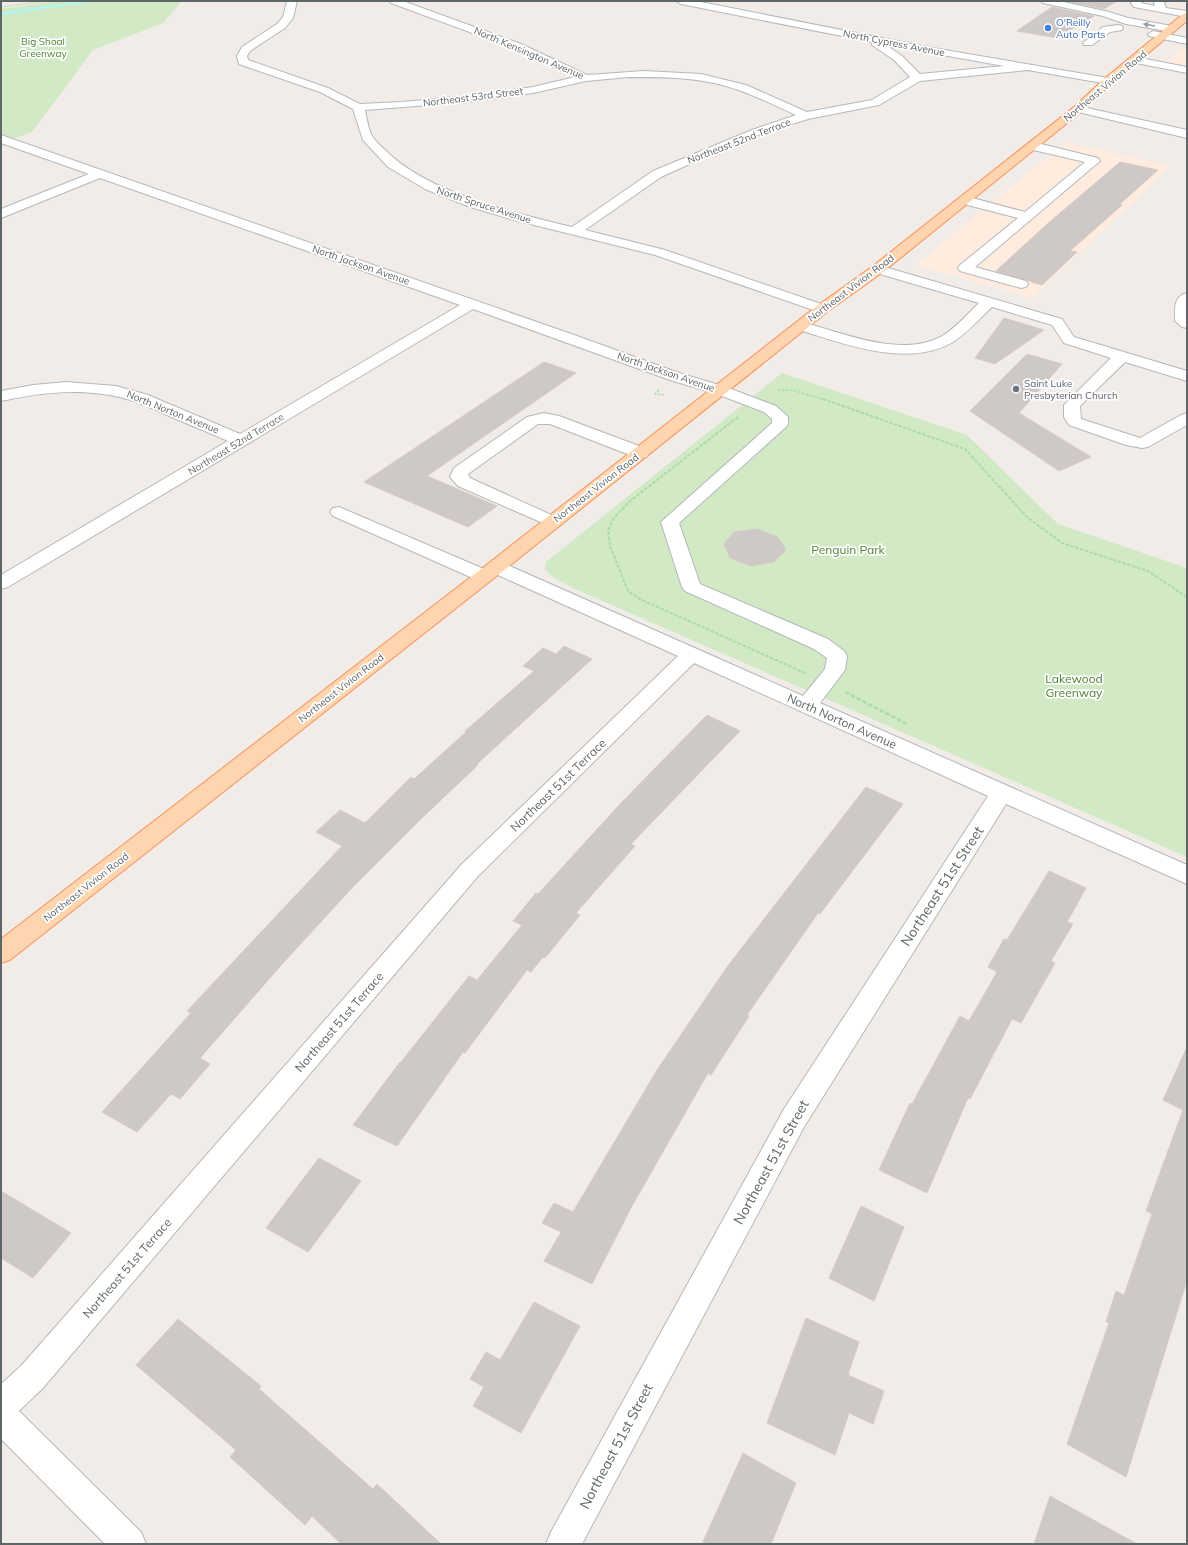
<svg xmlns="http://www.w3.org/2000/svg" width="1188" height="1545" font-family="Mulish,sans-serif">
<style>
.commercial{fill:#ffecdf}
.green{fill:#d1e9c4}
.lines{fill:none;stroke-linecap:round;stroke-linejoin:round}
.stream{fill:#aaf9ff;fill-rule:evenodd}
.building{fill:#cec8c6;stroke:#d7cbc5}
.minor-casing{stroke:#b3b8ba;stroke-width:2}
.major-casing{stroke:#f7935b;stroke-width:2}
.path-far3{stroke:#abdca6;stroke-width:1;stroke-dasharray:2 1;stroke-linecap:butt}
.path-far2{stroke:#abdca6;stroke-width:1.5;stroke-dasharray:2.5 1.5;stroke-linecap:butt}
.path-far1{stroke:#abdca6;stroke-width:2;stroke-dasharray:3.5 1.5;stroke-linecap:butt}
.path{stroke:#abdca6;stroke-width:2.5;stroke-dasharray:4.5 2;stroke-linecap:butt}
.minor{fill:#fff;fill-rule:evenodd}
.major{fill:#ffd5af;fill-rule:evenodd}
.oneway{fill:#979c9d}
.shop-dot{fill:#3f7fe0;stroke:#fff;stroke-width:1.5}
.worship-dot{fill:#6b7280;stroke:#fff;stroke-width:1.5}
.labels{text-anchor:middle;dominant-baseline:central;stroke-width:3.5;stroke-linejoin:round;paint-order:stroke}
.far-shop-label{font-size:10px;fill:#366cbe;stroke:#fff;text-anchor:start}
.far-park-label{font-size:10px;fill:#4c8431;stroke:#fff}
.far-street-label{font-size:10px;fill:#5f6668;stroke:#fff}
.far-worship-label{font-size:10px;fill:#5b616d;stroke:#fff;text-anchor:start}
.park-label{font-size:12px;fill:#4c8431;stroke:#fff}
.street-label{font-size:12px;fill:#5f6668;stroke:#fff}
.near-street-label{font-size:14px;fill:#5f6668;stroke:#fff}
</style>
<rect width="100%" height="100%" fill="#f1ece8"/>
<!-- commercial -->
<path class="commercial" d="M1187,44V69L1164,64Z
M1066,142L1170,166L1032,298L916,265Z"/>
<!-- green -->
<path class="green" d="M57,1H182L163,23L93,50L32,132L1,143V9Z
M782,373L967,435L1058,524L1187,568V857L573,588L554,578L545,570L546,562Z"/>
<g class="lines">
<!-- stream -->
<path class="stream" d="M87,1H97L1,15V13Z"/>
</g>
<!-- building -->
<path class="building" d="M1066,1H1117L1104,9Z
M1052,7L1094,16L1057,38L1017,31Z
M1120,162L1158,170L1120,204L1122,205L1070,251L1077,252L1042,285L996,271L1046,225Z
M1004,318L1044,330L995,364L975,358Z
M1027,354L1062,364L1019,413L1091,457L1059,471L970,411Z
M544,362L576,373L427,476L497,506L468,527L364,482Z
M757,529L778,537L786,550L774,562L751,566L730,558L724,544L734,532Z
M564,646L592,659L477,764L478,765L423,817L352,888L284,962L200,1058L210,1064L180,1099L171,1094L137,1132L102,1112L191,1013L187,1011L342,846L316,832L340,810L365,823L411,777L414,779L466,732L465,731L534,671L523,666L543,648L556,654Z
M707,715L740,731L631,844L635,846L576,913L580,915L545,958L543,957L531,972L527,970L465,1053L463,1052L397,1146L353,1125L400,1062H401L469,976L477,980L522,925L513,921L536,893L538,894L621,803Z
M866,787L903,804L820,914L818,913L747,1015L749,1016L711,1075L708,1073L632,1206L592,1284L544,1261L561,1232L542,1223L554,1203L573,1212L657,1070L727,967Z
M1049,871L1086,888L1067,922L1073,924L1051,961L1055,963L1021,1023L1012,1019L970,1099L968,1098L927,1193L879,1170L910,1103L912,1104L960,1016L969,1021L997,972L988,967L1004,939L1007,940Z
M1187,1047V1280L1126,1477L1067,1444L1109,1323L1106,1322L1116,1291L1124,1295L1152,1214L1146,1211L1183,1110L1163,1100Z
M319,1158L361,1181L308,1252L266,1228Z
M1,1191L71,1233L33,1278L1,1258Z
M861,1206L904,1227L874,1301L829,1278Z
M534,1302L580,1326L521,1433L473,1406L484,1387L470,1379L486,1352L500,1360Z
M806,1318L859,1342L848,1375L884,1391L873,1424L849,1413L835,1455L767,1423Z
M178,1319L261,1386L259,1389L373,1489L377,1484L441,1544H341L312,1516L305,1525L230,1457L236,1450L136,1365Z
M743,1453L796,1483L771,1544H702Z
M1050,1496L1137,1544H1034Z"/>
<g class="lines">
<defs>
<path id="minor" d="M287,1H297L293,18L285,28L250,51L247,56L248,60L328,88L360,104L402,102L467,96L533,87L575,77L513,48L391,3L389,1H403L521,44L587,75L644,71L701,74L746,85L807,112L872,100L910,77L894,60L872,45V42L681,4L676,1H696L927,47L1108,78L1113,81L1108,84L1028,70L920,81L879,105L808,119L760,134L696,161L661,177L585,230L665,250L827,306L829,309L827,312L822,313L655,255L518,221L470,207L425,189L388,167L363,140L353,109L320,92L239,64L237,56L242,47L277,24L283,17ZM886,45L1004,66L920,74L902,56ZM628,77C657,77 686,77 714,83C742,89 770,103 796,115L752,130L653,171L572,227C513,213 428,193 385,150C381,146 375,141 372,136C368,129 367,118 365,110L467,102L533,93L586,81Z
M1041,1H1059L1109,12L1128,18L1172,26L1177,29L1172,32L1126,24L1103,16L1043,3Z
M1133,1H1143L1141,3L1155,6L1154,3L1156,1H1166L1164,3L1166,8L1187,11V17L1134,7L1131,3Z
M1118,25L1122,26L1123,28L1122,30L1110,32L1092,45H1084L1083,43L1103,27Z
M1153,31L1187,38V44L1149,36L1148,34Z
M1135,57L1187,67V73L1131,62L1130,60L1131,58Z
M1078,106L1187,130V138L1074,111L1072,109L1074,107Z
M1,135L577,336L682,374L726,387L776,406L788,417V424L786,427L679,523L700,584L828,639L844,651L847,656L845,670L820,703L1187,865V884L1006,804L804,1127L582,1544H546L551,1532L784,1109L988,796L694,663L478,876L43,1388L19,1411L141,1532L146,1544H105L1,1439V1384L21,1366L462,864L678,656L489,571L487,567L489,563L496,561L503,563L803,696L825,669L827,658L814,649L685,591L682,587L661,522L772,423V419L764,412L714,393L670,380L473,309L8,587L1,589V575L228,441C208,432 187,424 167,415C154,409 141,403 127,399C86,387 42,392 1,401V391L33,385L66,382L116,386L148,395L240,434L460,305L100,178L1,218V209L89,174L1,143Z
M1033,142L1098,158L1100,161L975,267L1026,281L1028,284L1026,287L1021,288L960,271L958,268L960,265L1018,218L960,203L959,200L960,197L965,196L1025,212L1085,162L1029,149L1027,146L1029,143Z
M878,265L1062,319L1074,337L1187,371V381L1125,362L1080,406L1081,419L1140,438L1181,415L1187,413V425L1148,447L1142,448L1126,445L1069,425L1064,417V405L1111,358L1064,343L1052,325L992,307C979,319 967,333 953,342C907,369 842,343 796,329L794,326L796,323L801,322C842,332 901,359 942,336C956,328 967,314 979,303L873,272L871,269L873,266Z
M1187,293V328L1182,327L1175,321C1175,309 1173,296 1187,293Z
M544,413L559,416L647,449L649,453L647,457L641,458L635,457L550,424H538L468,474L470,478L558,518L561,522L558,526L552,527L458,486L450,477L454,468L527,417Z
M339,507L491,572L493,576L491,580L484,582L477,580L333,516L330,512L333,508Z"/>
<path id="major" d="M1187,13V21L1112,83L1082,111L883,272L827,312L503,571L10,960L1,963V939L489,563L817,306L873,266L1074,107L1104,79L1183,14Z"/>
</defs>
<!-- minor casing -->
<use href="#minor" class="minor-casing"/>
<!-- major casing -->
<use href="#major" class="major-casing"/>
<!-- path-far3 -->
<path class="path-far3" d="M1,7L46,1"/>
<!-- path-far2 -->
<path class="path-far2" d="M659,390L655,394L664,395
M778,390H792L826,400"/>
<!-- path-far1 -->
<path class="path-far1" d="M823,399L965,449L1027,517L1062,543L1148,571L1187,597
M738,417L630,501L613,519L608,531L610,546L628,591L642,600L805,673"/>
<!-- path -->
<path class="path" d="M845,692L907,724"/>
<!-- minor -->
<use href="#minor" class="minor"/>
<!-- major -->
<use href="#major" class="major"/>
</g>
<!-- one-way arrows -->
<defs><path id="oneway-solid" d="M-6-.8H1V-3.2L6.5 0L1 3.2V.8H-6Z"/></defs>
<use class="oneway" href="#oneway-solid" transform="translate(1149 25) rotate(-170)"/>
<!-- markers -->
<circle class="shop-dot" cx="1048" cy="28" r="4"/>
<circle class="worship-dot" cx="1016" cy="389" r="4"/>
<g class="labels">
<!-- far-shop labels -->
<g class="far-shop-label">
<text x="1056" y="22">O'Reilly<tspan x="1056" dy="12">Auto Parts</tspan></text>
</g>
<!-- far-park labels -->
<g class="far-park-label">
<text x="43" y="41">Big Shoal<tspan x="43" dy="12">Greenway</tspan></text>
</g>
<!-- far-street labels -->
<g class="far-street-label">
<text transform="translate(894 43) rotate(11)">North Cypress Avenue</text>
<text transform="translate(529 53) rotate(23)">North Kensington Avenue</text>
<text transform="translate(1105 86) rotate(-40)">Northeast Vivion Road</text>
<text transform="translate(473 97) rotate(-7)">Northeast 53rd Street</text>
<text transform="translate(739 141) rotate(-21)">Northeast 52nd Terrace</text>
<text transform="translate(484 205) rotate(18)">North Spruce Avenue</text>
<text transform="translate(361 265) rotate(19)">North Jackson Avenue</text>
<text transform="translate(851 288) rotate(-37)">Northeast Vivion Road</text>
<text transform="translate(666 372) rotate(19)">North Jackson Avenue</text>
<text transform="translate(173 412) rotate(22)">North Norton Avenue</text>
<text transform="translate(236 444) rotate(-31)">Northeast 52nd Terrace</text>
<text transform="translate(596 488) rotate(-38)">Northeast Vivion Road</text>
<text transform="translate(341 688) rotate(-38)">Northeast Vivion Road</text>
<text transform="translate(86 887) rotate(-38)">Northeast Vivion Road</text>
</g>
<!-- far-worship labels -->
<g class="far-worship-label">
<text x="1024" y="383">Saint Luke<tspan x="1024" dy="12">Presbyterian Church</tspan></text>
</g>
<!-- park labels -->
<g class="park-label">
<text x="848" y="549">Penguin Park</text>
<text x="1074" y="678">Lakewood<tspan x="1074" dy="14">Greenway</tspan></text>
</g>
<!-- street labels -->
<g class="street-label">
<text transform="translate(842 721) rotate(24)">North Norton Avenue</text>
<text transform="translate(558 785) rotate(-44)">Northeast 51st Terrace</text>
<text transform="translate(339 1022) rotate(-49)">Northeast 51st Terrace</text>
<text transform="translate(127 1268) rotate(-49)">Northeast 51st Terrace</text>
</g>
<!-- near-street labels -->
<g class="near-street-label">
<text transform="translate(942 886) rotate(-57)">Northeast 51st Street</text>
<text transform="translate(771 1162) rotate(-61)">Northeast 51st Street</text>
<text transform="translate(616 1446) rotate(-62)">Northeast 51st Street</text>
</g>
</g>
<!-- border -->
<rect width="1188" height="1545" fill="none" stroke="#5f6668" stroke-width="4"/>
</svg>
